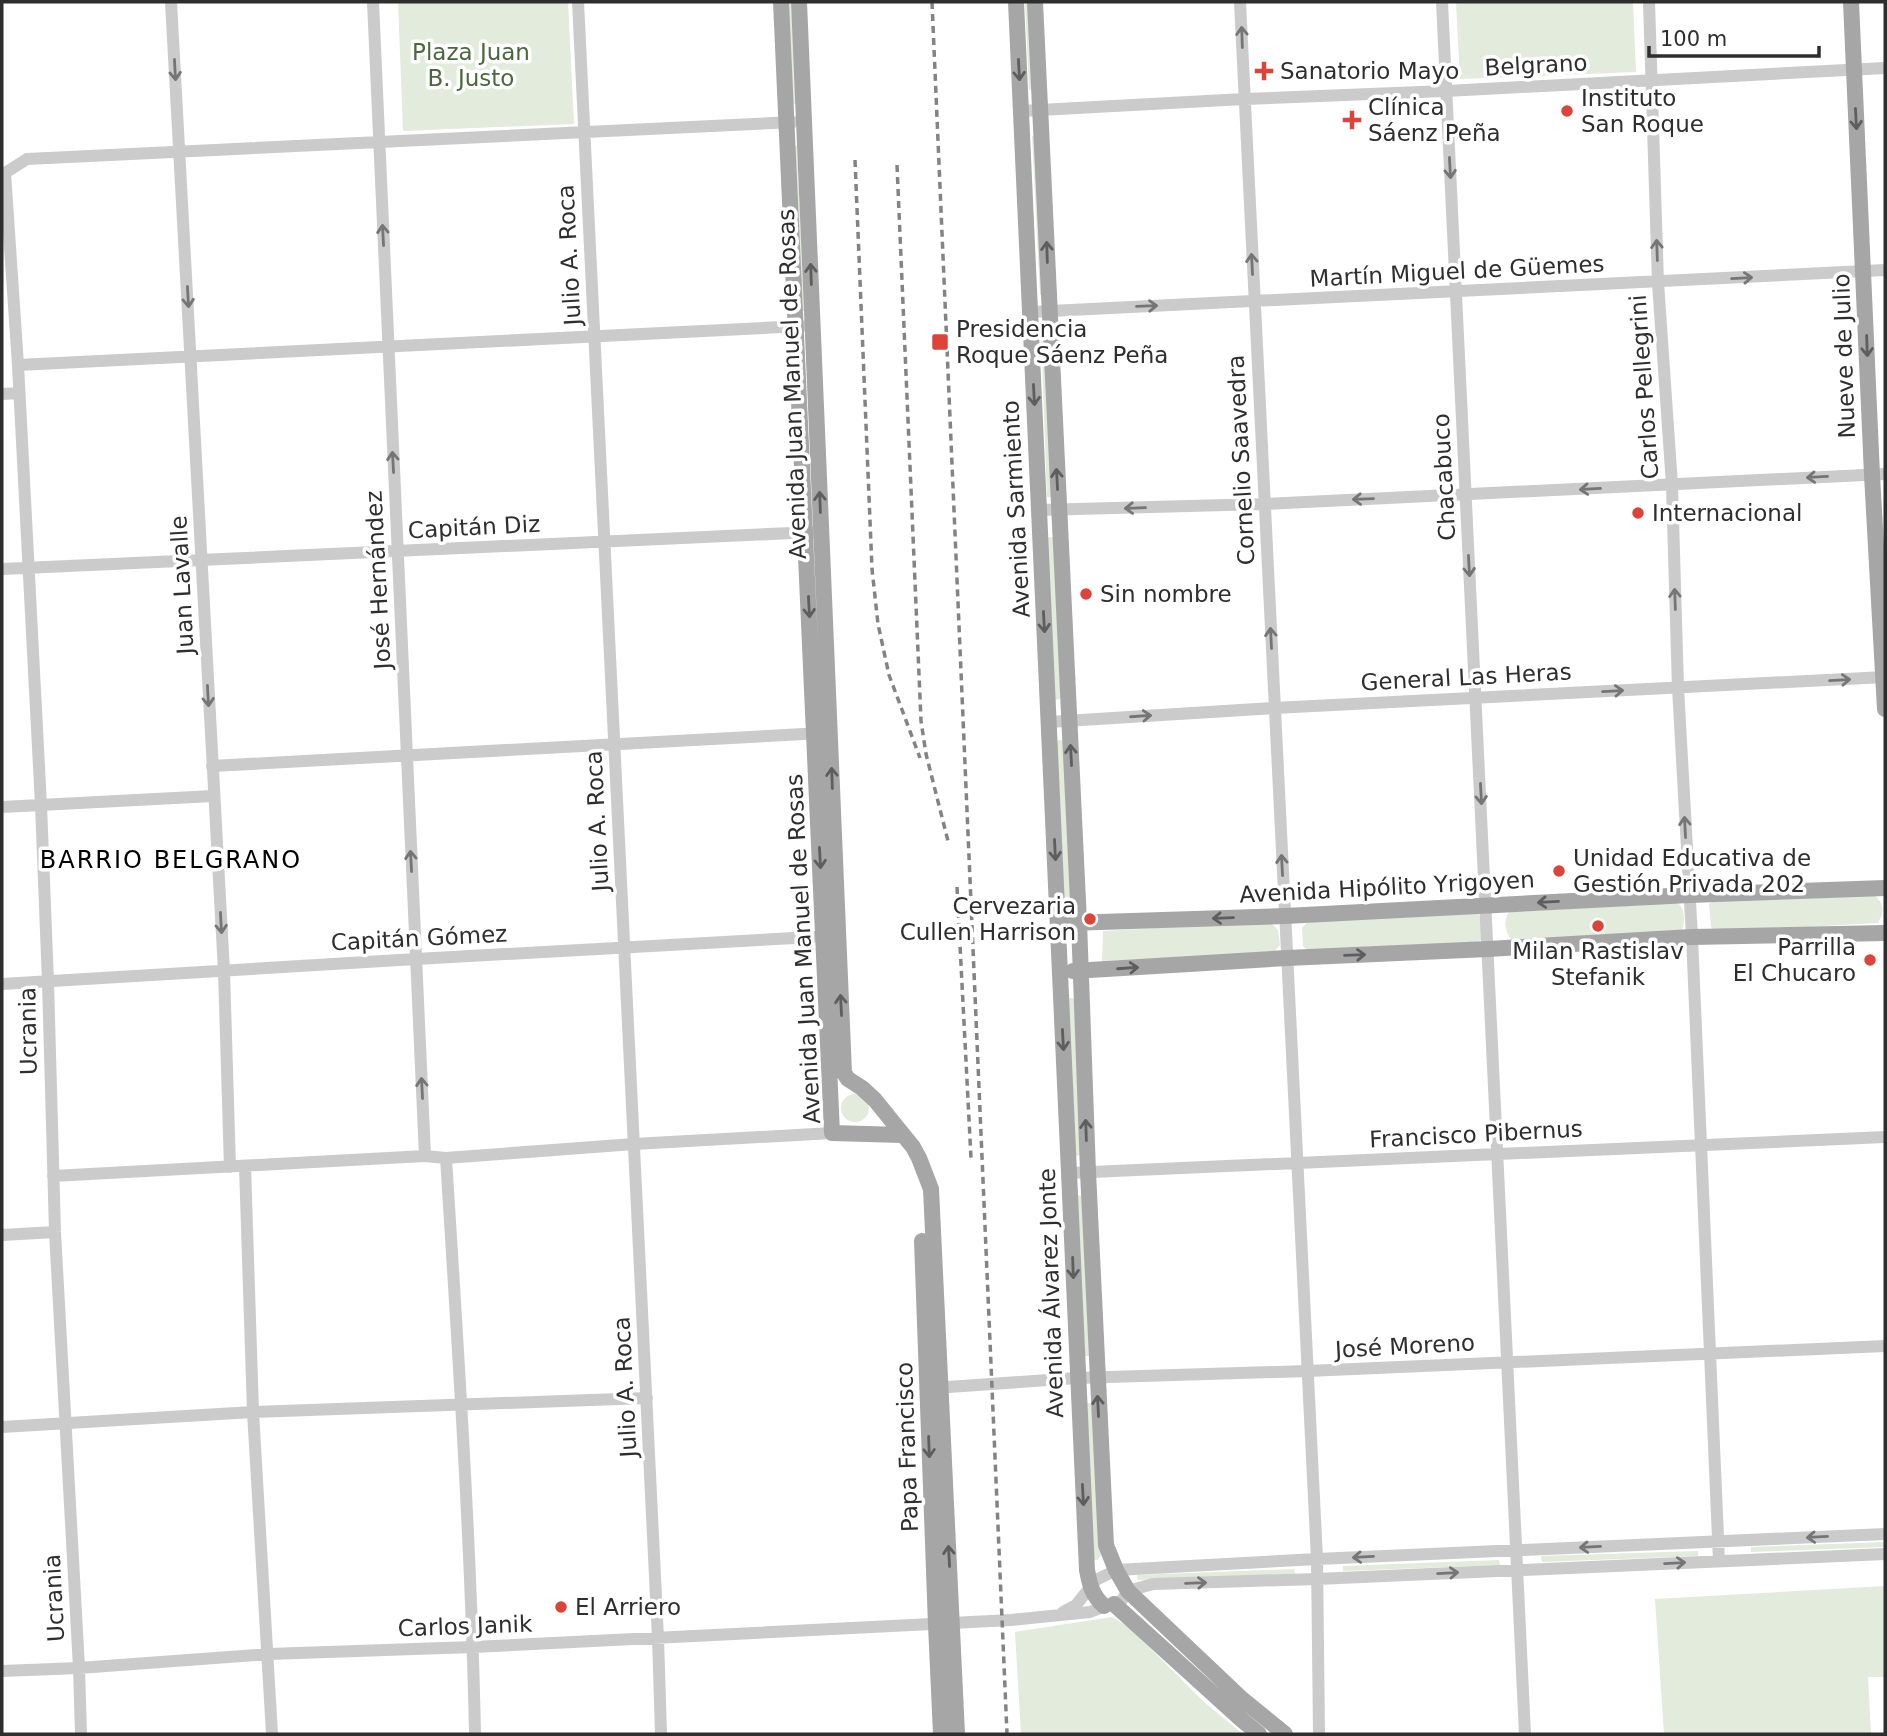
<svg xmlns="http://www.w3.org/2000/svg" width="1887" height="1736" font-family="'DejaVu Sans',sans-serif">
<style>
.green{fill:#e2ebdc}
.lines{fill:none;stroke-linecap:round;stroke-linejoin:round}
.minor{stroke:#cbcbcb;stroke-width:12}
.major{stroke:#a6a6a6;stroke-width:16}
.rail{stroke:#838383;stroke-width:3.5;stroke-dasharray:7 5;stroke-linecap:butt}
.oneway{stroke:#757575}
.oneway2{stroke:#5e5e5e}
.poi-dot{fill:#dc4439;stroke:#fff;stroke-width:2.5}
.labels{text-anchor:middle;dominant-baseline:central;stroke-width:7;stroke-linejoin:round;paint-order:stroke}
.park-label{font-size:23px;fill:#4b673e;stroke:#fff}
.street-label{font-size:23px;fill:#2e2e2e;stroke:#fff}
.poi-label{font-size:23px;fill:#2e2e2e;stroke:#fff;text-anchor:start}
.neighbourhood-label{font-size:24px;letter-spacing:2px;fill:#000;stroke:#fff}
</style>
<rect width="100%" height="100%" fill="#fff"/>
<!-- green -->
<path class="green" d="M398,2H568L574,124L403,131Z
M785,2H791L797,104L790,105Z
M1025,2H1031L1035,89L1029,90Z
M1456,2H1633L1636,72L1460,79Z
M1032,136H1037L1044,295H1040Z
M793,146H797L804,311H800Z
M1041,333H1047L1053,497H1047Z
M1049,537H1053L1061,699L1055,700L1046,541Z
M1059,740H1063L1071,898L1061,897L1054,743Z
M1872,892C1883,904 1886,908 1878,923L1717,932L1711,927L1709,904L1715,900Z
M1678,903C1686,911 1685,924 1681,933L1513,942C1506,933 1502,923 1509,912Z
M1473,911L1481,916V940L1473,944L1309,952L1303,946L1302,928L1310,920Z
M1270,922L1278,930L1280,945L1272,954L1102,961L1103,931Z
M1068,998H1073L1075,1003L1080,1155L1075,1156Z
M841 1108a14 14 0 1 1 28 0a14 14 0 1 1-28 0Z
M1077,1195L1082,1196L1089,1356H1085Z
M1086,1403H1091L1094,1407L1101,1556L1097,1560H1093Z
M1885,1542V1547L1751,1552V1547Z
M1698,1551V1556L1542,1562L1541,1556Z
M1499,1560L1500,1565L1343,1571V1566Z
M1294,1569L1295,1574L1138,1580L1137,1575Z
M1885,1586V1677H1868L1871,1734H1664L1655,1599Z
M1112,1617L1129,1627L1204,1702L1243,1734H1021L1015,1632Z"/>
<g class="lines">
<!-- minor -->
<path class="minor" d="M171,2L224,971L230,1167
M373,2L425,1156
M578,2L658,1638L661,1734
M1240,2L1317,1559L1319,1734
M1442,2L1525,1734
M1649,2L1658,283L1672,485L1678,688L1692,937L1719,1561
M1021,111L1244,99L1446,91L1885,68
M2,173H5L27,159L793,122
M5,173L18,365L41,805L48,982L55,1232L79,1668L81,1734
M1030,312L1885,270
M18,365L802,326
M2,394L19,393
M1039,510L1264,504L1885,474
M2,569L814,532
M1049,722L1274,708L1885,677
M212,766L822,733
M2,807L213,796
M2,984L416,959L831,936
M446,1158C458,1350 471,1542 475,1734
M245,1166L253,1412L272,1734
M1069,1173L1885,1137
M53,1176L425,1156L446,1158L634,1144L832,1133
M2,1235L55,1232
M934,1388L1077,1378L1308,1371L1885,1346
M2,1427L253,1412L647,1398
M1063,1612L1076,1605L1096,1580L1116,1570L1317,1559L1885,1534
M2,1671L79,1668L269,1654L473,1647L1011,1620L1090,1612L1122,1600L1128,1591L1153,1584L1317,1579L1885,1554"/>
<!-- major -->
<path class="major" d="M781,2L832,1133L902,1135
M799,2L844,1073L848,1079L862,1088L875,1100L913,1147L919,1158L931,1189L957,1734
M1016,2L1087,1570C1090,1586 1092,1595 1104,1606
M1035,2L1079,922L1088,1172L1106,1545L1116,1570L1128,1591L1242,1699L1285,1734
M1851,2L1872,475L1885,709
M1069,923L1285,916L1689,895L1885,888
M1073,971L1287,958L1488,949L1692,937L1885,933
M922,1241L936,1625L941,1734
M1114,1604L1242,1720L1259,1734"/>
<!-- rail -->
<path class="rail" d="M932,2L1007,1734
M855,160L872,569L878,624L889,675L920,758
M897,165L921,721L926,754L948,841
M957,887L971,1158"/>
</g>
<!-- one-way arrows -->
<defs><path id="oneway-shaft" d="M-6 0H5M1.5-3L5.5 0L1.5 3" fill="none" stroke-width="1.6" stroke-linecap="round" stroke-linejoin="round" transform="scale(1.75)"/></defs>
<g class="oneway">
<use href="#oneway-shaft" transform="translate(1242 37) rotate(-92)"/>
<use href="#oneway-shaft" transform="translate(175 70) rotate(87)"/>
<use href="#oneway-shaft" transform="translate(1450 168) rotate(87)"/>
<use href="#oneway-shaft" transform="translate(383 235) rotate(-93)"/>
<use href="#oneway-shaft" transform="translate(1657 250) rotate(-92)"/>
<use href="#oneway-shaft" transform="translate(1252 264) rotate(-93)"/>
<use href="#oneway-shaft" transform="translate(1742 278) rotate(-3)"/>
<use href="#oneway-shaft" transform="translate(188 297) rotate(87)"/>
<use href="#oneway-shaft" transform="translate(1147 306) rotate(-2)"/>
<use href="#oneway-shaft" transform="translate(393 462) rotate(-93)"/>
<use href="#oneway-shaft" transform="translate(1817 477) rotate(177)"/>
<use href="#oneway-shaft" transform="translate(1590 489) rotate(177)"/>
<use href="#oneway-shaft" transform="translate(1363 499) rotate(178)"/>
<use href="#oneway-shaft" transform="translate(1135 508) rotate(178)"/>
<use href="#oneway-shaft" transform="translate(1469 566) rotate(87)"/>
<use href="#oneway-shaft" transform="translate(1675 599) rotate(-92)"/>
<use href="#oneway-shaft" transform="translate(1271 638) rotate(-93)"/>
<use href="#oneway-shaft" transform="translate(1840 680) rotate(-3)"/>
<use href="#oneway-shaft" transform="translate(1613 691) rotate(-3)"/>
<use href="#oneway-shaft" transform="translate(208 696) rotate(87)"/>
<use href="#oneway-shaft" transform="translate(1141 716) rotate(-4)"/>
<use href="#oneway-shaft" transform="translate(1481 794) rotate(87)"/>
<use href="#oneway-shaft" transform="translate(1685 827) rotate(-93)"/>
<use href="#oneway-shaft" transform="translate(411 861) rotate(-93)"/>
<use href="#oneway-shaft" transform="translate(1282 865) rotate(-93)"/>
<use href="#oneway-shaft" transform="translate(221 923) rotate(87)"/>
<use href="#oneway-shaft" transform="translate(422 1088) rotate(-93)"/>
<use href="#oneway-shaft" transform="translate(1817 1537) rotate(177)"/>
<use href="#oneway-shaft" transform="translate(1590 1547) rotate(177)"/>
<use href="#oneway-shaft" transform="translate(1363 1557) rotate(177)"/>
<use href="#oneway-shaft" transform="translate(1675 1563) rotate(-3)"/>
<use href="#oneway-shaft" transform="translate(1448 1573) rotate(-3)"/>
<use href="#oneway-shaft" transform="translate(1196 1583) rotate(-2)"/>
</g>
<g class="oneway2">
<use href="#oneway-shaft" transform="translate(1019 70) rotate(87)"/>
<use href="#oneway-shaft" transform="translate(1856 119) rotate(87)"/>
<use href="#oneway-shaft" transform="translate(1047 252) rotate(-92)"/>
<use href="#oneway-shaft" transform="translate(811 274) rotate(-92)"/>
<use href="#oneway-shaft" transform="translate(1867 346) rotate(88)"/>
<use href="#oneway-shaft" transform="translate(1034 395) rotate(87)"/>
<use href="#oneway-shaft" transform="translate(1057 479) rotate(-93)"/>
<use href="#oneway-shaft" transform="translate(820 502) rotate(-92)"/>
<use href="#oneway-shaft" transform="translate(809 607) rotate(87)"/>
<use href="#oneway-shaft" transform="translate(1044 622) rotate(87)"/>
<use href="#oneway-shaft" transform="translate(1071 755) rotate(-93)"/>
<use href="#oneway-shaft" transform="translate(832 778) rotate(-92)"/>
<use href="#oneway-shaft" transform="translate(1055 850) rotate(87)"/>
<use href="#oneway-shaft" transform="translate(820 858) rotate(87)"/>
<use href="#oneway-shaft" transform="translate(1548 902) rotate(177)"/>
<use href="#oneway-shaft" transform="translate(1223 918) rotate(178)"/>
<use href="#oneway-shaft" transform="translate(1355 955) rotate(-2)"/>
<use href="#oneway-shaft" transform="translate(1128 968) rotate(-4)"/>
<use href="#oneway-shaft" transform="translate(841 1005) rotate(-93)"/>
<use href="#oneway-shaft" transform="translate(1063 1040) rotate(87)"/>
<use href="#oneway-shaft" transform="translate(1086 1130) rotate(-92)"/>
<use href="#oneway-shaft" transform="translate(1073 1268) rotate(88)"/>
<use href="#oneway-shaft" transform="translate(1098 1406) rotate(-93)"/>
<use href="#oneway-shaft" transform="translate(929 1447) rotate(88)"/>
<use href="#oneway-shaft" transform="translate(1083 1495) rotate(87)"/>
<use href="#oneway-shaft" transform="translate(949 1556) rotate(-93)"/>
</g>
<!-- markers -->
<g class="poi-dot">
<path d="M1260.5 60.5h7v7h7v7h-7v7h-7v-7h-7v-7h7z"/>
<circle cx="1567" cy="111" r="7"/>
<path d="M1348.5 109.5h7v7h7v7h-7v7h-7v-7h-7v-7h7z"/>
<rect x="931" y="333" width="18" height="18" rx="3.5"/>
<circle cx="1638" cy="513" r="7"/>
<circle cx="1086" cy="594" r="7"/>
<circle cx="1559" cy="871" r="7"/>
<circle cx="1090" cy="919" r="7"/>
<circle cx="1598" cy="926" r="7"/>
<circle cx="1870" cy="960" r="7"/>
<circle cx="561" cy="1607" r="7"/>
</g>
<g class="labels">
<!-- park labels -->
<g class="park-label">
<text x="471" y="52">Plaza Juan<tspan x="471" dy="26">B. Justo</tspan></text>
</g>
<!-- street labels -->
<g class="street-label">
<text transform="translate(1536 65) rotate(-3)">Belgrano</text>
<text transform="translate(569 255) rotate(-93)">Julio A. Roca</text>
<text transform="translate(1457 271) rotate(-3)">Martín Miguel de Güemes</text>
<text transform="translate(1844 356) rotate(-92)">Nueve de Julio</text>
<text transform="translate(792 384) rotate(-92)">Avenida Juan Manuel de Rosas</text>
<text transform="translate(1644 387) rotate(-94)">Carlos Pellegrini</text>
<text transform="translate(1241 460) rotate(-93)">Cornelio Saavedra</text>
<text transform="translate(1444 477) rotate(-93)">Chacabuco</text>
<text transform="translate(1016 509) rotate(-93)">Avenida Sarmiento</text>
<text transform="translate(474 527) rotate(-3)">Capitán Diz</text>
<text transform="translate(378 580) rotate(-93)">José Hernández</text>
<text transform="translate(182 585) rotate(-93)">Juan Lavalle</text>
<text transform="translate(1466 677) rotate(-3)">General Las Heras</text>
<text transform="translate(597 821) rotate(-93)">Julio A. Roca</text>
<text transform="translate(1387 887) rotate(-3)">Avenida Hipólito Yrigoyen</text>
<text transform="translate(419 938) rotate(-3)">Capitán Gómez</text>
<text transform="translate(803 949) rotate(-93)">Avenida Juan Manuel de Rosas</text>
<text transform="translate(28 1031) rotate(-91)">Ucrania</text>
<text transform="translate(1476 1134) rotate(-3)">Francisco Pibernus</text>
<text transform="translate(1051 1293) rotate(-92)">Avenida Álvarez Jonte</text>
<text transform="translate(1405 1346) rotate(-3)">José Moreno</text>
<text transform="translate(625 1387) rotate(-93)">Julio A. Roca</text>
<text transform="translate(907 1447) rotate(-92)">Papa Francisco</text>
<text transform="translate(54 1598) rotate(-93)">Ucrania</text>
<text transform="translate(465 1626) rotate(-2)">Carlos Janik</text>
</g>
<!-- poi labels -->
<g class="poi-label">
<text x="1280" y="71">Sanatorio Mayo</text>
<text x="1581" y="98">Instituto<tspan x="1581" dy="26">San Roque</tspan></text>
<text x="1368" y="107">Clínica<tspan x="1368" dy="26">Sáenz Peña</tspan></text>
<text x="956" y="329">Presidencia<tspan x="956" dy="26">Roque Sáenz Peña</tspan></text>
<text x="1652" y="513">Internacional</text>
<text x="1100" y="594">Sin nombre</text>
<text x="1573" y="858">Unidad Educativa de<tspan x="1573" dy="26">Gestión Privada 202</tspan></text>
<text x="1076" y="906" text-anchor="end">Cervezaria<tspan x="1076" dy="26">Cullen Harrison</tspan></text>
<text x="1856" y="947" text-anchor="end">Parrilla<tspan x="1856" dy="26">El Chucaro</tspan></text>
<text x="1598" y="951" text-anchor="middle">Milan Rastislav<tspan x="1598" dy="26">Stefanik</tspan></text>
<text x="575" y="1607">El Arriero</text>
</g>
<!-- neighbourhood labels -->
<g class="neighbourhood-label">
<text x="171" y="860">BARRIO BELGRANO</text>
</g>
</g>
<!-- border -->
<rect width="1887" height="1736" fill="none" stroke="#2e2e2e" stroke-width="7"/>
<!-- scale -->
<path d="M1649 46v10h170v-10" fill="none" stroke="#2e2e2e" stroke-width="3.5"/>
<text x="1660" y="46" font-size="21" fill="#2e2e2e" stroke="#ffffff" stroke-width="5" paint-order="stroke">100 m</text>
</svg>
